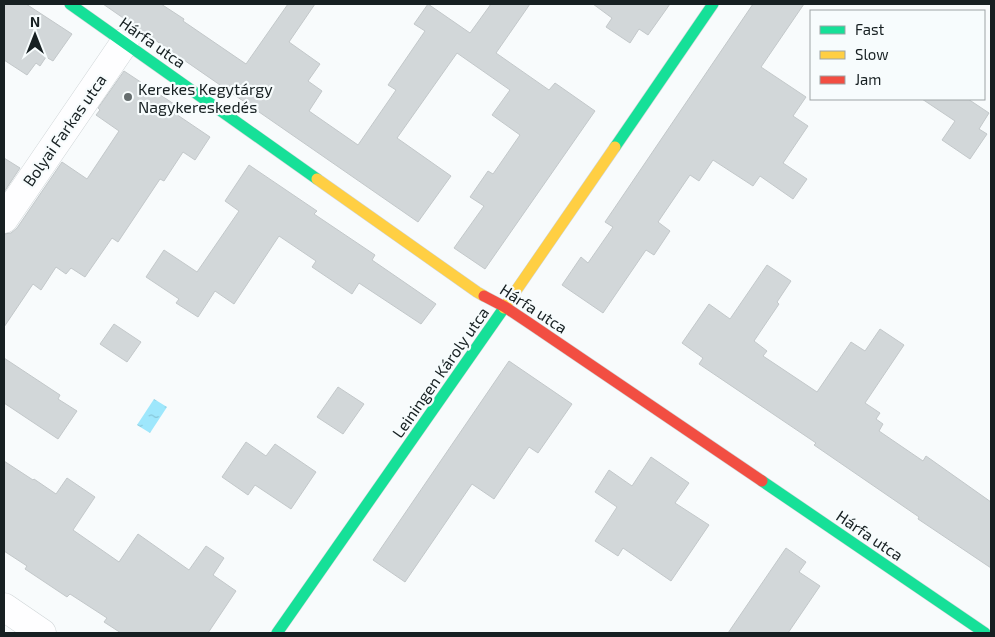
<svg xmlns="http://www.w3.org/2000/svg" width="995" height="637" font-family="'Exo 2',sans-serif">
<style>
.water{fill:url(#water-ripples)}
.building{fill:#d2d7d9;stroke:#c3c8ca}
.lines{fill:none;stroke-linecap:round;stroke-linejoin:round}
.street-casing{stroke:#cfd5d7;stroke-width:29}
.fast-casing{stroke:#cfd5d7;stroke-width:12}
.slow-casing{stroke:#cfd5d7;stroke-width:12}
.jam-casing{stroke:#cfd5d7;stroke-width:12}
.street{stroke:#fefeff;stroke-width:28}
.fast{stroke:#16e098;stroke-width:11}
.slow{stroke:#ffcf43;stroke-width:11}
.jam{stroke:#f24e42;stroke-width:11}
.poi-dot{fill:#666d6e;stroke:#f7fcfd;stroke-width:2}
.labels{text-anchor:middle;dominant-baseline:central;stroke-width:4.5;stroke-linejoin:round;paint-order:stroke}
.street-label{font-size:16px;fill:#172022;stroke:#f7fcfd}
.poi-label{font-size:16px;fill:#172022;stroke:#f7fcfd;text-anchor:start}
</style>
<defs>
<pattern id="water-ripples" width="26" height="14" patternUnits="userSpaceOnUse" patternTransform="scale(1.25)"><rect width="26" height="14" fill="#9ee7fc"/><path d="M2 4q2-2 4 0t4 0M15 11q2-2 4 0t4 0" fill="none" stroke="#87c6d8"/></pattern>
</defs>
<rect width="100%" height="100%" fill="#f8fbfc"/>
<!-- water -->
<path class="water" d="M154,399L167,407L150,433L137,425Z"/>
<!-- building -->
<path class="building" d="M4,4H26L72,34L53,61L46,57L40,66L36,63L27,75L4,60Z
M103,4H161L184,19L183,21L246,64L288,4H315L289,42L320,64L308,81L322,91L309,111L358,145L396,90L388,85L425,31L414,24L428,4L470,33L491,4H530L496,53L549,90L555,83L595,111L485,269L454,248L484,206L470,197L488,171L493,174L520,135L492,115L510,90L457,53L397,138L451,176L418,222Z
M593,4H670L648,35L639,29L630,43L606,27L612,18Z
M753,4H804L761,67L806,97L793,116L808,126L783,163L807,179L793,199L760,176L753,186L713,160L699,181L690,175L658,222L670,231L654,255L646,250L603,313L562,285L581,257L588,263L613,227L605,222Z
M124,71L177,106L173,112L210,137L195,160L183,152L164,181L160,179L118,242L112,238L85,277L71,268L66,274L56,267L41,290L33,284L4,327V234L11,233L17,228L62,162L87,179L119,131L96,115L100,110L98,108Z
M922,99H968L989,113L979,129L987,134L970,159L942,140L955,121Z
M4,158L20,168L4,192Z
M249,165L317,211L314,214L375,255L372,260L436,304L421,324L359,283L352,294L312,267L316,261L279,236L234,304L215,291L198,317L176,303L179,299L146,277L164,250L197,272L239,211L225,201Z
M767,265L791,281L777,302L779,304L754,341L767,351L763,356L817,392L851,342L865,351L880,329L904,345L865,403L880,413L876,419L883,424L879,431L923,461L926,456L991,502V568L918,519L919,517L814,445L816,443L699,364L703,358L682,343L709,304L730,319Z
M114,324L141,342L127,362L100,344Z
M4,358L60,395L58,399L77,411L58,439L4,403Z
M509,361L572,404L538,453L529,447L494,499L472,484L405,582L373,560Z
M338,387L364,404L343,434L317,417Z
M246,442L266,456L275,444L316,472L291,509L255,485L248,495L222,477Z
M651,457L689,483L675,503L709,525L671,581L623,548L618,556L595,541L617,507L595,492L609,470L632,486Z
M4,461L33,480L34,479L56,494L67,478L95,497L73,530L119,562L138,534L189,570L206,546L224,558L213,575L236,591L208,633H121L104,622L107,618L70,594L67,597L25,569L27,566L4,551Z
M786,548L806,562L799,572L820,586L788,633H728Z"/>
<g class="lines">
<defs>
<path id="street" d="M4,219L125,42
M4,607L42,633"/>
<path id="fast" d="M70,4L317,179
M615,147L713,4
M762,481L985,633
M277,633L504,308"/>
<path id="slow" d="M317,179L477,292L484,296
M504,308L615,147"/>
<path id="jam" d="M484,296L505,307L529,323L762,481"/>
</defs>
<!-- street casing -->
<use href="#street" class="street-casing"/>
<!-- fast casing -->
<use href="#fast" class="fast-casing"/>
<!-- slow casing -->
<use href="#slow" class="slow-casing"/>
<!-- jam casing -->
<use href="#jam" class="jam-casing"/>
<!-- street -->
<use href="#street" class="street"/>
<!-- fast -->
<use href="#fast" class="fast"/>
<!-- slow -->
<use href="#slow" class="slow"/>
<!-- jam -->
<use href="#jam" class="jam"/>
</g>
<!-- markers -->
<circle class="poi-dot" cx="128" cy="97" r="5"/>
<g class="labels">
<!-- street labels -->
<g class="street-label">
<text transform="translate(153 42) rotate(35)">Hárfa utca</text>
<text transform="translate(64 130) rotate(-55)">Bolyai Farkas utca</text>
<text transform="translate(534 308) rotate(33)">Hárfa utca</text>
<text transform="translate(440 372) rotate(-55)">Leiningen Károly utca</text>
<text transform="translate(870 535) rotate(34)">Hárfa utca</text>
</g>
<!-- poi labels -->
<g class="poi-label">
<text x="138" y="88">Kerekes Kegytárgy<tspan x="138" dy="18">Nagykereskedés</tspan></text>
</g>
</g>
<!-- border -->
<rect width="995" height="637" fill="none" stroke="#172022" stroke-width="10"/>
<!-- legend -->
<rect x="810" y="10" width="175" height="90" fill="#f7fcfd" stroke="#9da4a5"/>
<rect x="820" y="26" width="25" height="8" fill="#16e098" stroke="#9da4a5"/>
<text x="855" y="35" font-size="15" fill="#172022">Fast</text>
<rect x="820" y="51" width="25" height="8" fill="#ffcf43" stroke="#9da4a5"/>
<text x="855" y="60" font-size="15" fill="#172022">Slow</text>
<rect x="820" y="76" width="25" height="8" fill="#f24e42" stroke="#9da4a5"/>
<text x="855" y="85" font-size="15" fill="#172022">Jam</text>
<!-- north arrow -->
<g transform="translate(35 35)" stroke="#f7fcfd" stroke-width="4" paint-order="stroke">
<path d="M0-4L9 19L0 12L-9 19Z" fill="#172022"/>
<text y="-8" font-size="14" font-weight="bold" text-anchor="middle" fill="#172022">N</text>
</g>
</svg>
